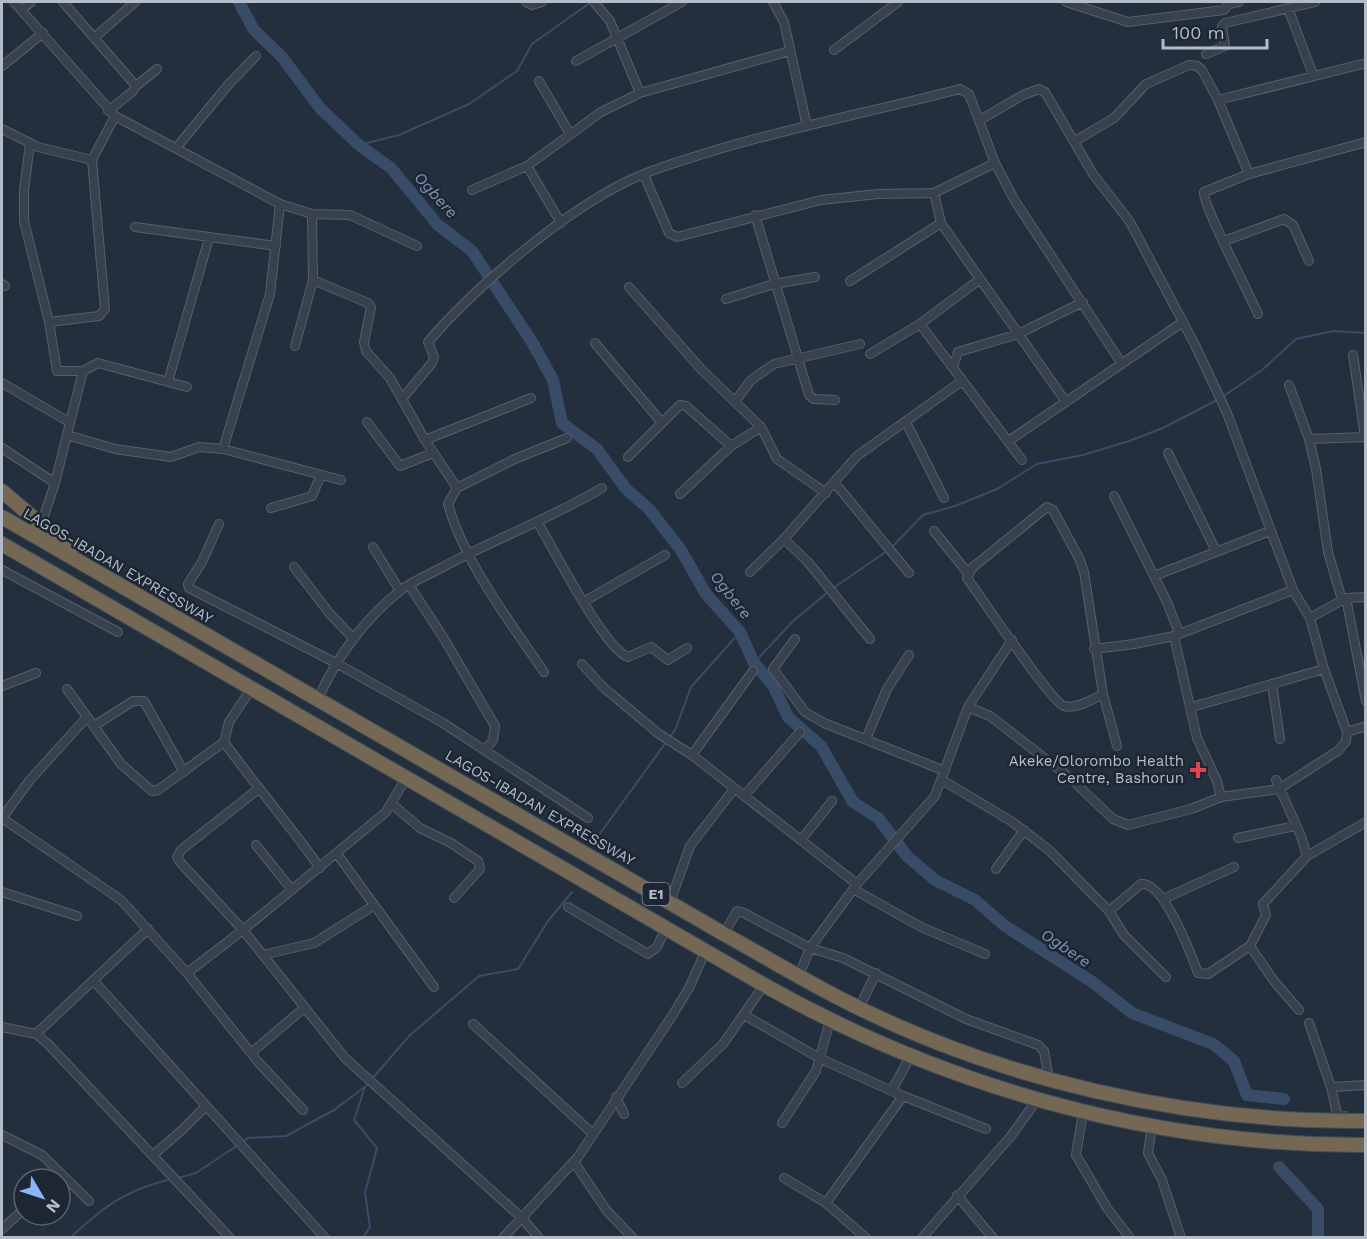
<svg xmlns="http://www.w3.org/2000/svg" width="1367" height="1239" font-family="'Work Sans',sans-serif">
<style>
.medical{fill:#32303f}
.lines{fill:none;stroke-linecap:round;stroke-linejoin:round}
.stream{stroke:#394c67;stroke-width:2}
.river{stroke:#394c67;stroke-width:12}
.minor-casing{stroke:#565f6c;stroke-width:10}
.motorway-casing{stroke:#434c59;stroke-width:16}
.minor{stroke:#38414e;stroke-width:8}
.motorway{stroke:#746855;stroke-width:14}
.health-dot{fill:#e0444e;stroke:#1d2633;stroke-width:2}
.labels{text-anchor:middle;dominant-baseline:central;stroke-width:5;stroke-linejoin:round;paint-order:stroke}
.shield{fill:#1d2633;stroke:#878f9c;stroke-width:1.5}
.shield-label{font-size:14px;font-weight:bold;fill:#b4bcc9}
.street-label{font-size:15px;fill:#b4bcc9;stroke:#1d2633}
.poi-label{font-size:15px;fill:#b4bcc9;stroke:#1d2633;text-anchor:end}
.water-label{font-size:16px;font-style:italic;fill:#7c92b1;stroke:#1d2633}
</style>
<rect width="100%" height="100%" fill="#242f3e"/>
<!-- medical -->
<path class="medical" d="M1191 770a7 7 0 1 1 14 0a7 7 0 1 1-14 0Z"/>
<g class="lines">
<!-- stream -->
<path class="stream" d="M359,145L399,135L469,104L517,71L532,44L591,2
M1222,397L1262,370L1296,339L1333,331L1366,333
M892,547L923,515L955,506L997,489L1037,464L1083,455L1129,441L1163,428L1217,400
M832,589L887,551
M754,663L793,621L828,592
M670,737L676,728L691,687L740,632
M596,839L667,741
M243,1142L248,1138L286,1136L334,1110L366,1086L409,1036L479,976L518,969L548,921L572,892
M178,1178L196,1173L238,1145
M70,1238C103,1207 127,1189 172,1179
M363,1238L370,1227L365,1193L377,1148L354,1120L365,1087"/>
<!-- river -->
<path class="river" d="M239,2L254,30L282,57L320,108L359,145L391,168L438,225L472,251L532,342L553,380L562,423L597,449L626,489L649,509L681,550L706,594L740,632L754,663L773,685L788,717L821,746L853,802L878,818L907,856L935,880L975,900L1005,926L1091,981L1132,1013L1213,1044L1234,1061L1247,1095L1284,1099
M1279,1167L1318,1209V1238"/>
<defs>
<path id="minor" d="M14,2L115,116L280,204L312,214L350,215L417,246
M63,2L136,86L132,92L108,111
M526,2L532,5L542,2
M594,2L610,21L640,93
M773,2L784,22L807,126
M1066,2L1128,22L1224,10L1230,2
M1229,4L1239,2
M1288,8L1313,75
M21,10L31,2
M94,38L135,2
M834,50L898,2
M1206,54L1225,46L1222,26L1225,23L1315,2
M576,61L682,2
M2,66L43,33
M539,81L570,134
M136,86L157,69
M1218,100L1366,63
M980,120L1023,95L1039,89L1045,92L1093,174L1130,222L1195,345L1227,413L1293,590L1310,618L1324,669L1347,732
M2,129L38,147L92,160
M1075,141L1114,118L1146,84L1189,65L1197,66L1202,70L1218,100L1249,174
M30,144L24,190V221L49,322L57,371H83L98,363L187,387
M177,147L228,85L256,56
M527,166L561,223
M644,175L669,233L677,237L821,200L878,194L934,193L995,163
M472,190L527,166L601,112L640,93L790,51
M934,193L941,223L1066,402
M755,215L809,395L814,399L835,400
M135,227L276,246
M1224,241L1284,219L1293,225L1309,261
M313,280L368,303L371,307L364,342L366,351L390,378L425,440L457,488
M850,281L941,223
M2,284L5,286
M629,287L701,369L761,427L777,459L826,493
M726,299L774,284L815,277
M1258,314C1250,295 1202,204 1204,192L1249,174L1366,142
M49,322L99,316L105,309L92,160L115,116
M920,324L1022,460
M595,343L662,423
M295,346L313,280L312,214
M870,354L920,324L979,280
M1353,355L1365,437
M953,367L958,352L1018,334L1083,302
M168,382L209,238
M2,383L69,422
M1289,385L1309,439L1316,469L1328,552L1342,600
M402,399L432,363L434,357L428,342C475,287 564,211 630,180C657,167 688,159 716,150C796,126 879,110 960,89L969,94L995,163L1015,201L1122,364
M736,400L751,380L774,364L860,344
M367,422L400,466L433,453
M906,422L944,498
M67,435L115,449L171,457L199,447L223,449L341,480
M1309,439L1366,437
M425,440L531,398
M1010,440L1183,322
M2,448L55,483
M223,449L270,294L280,204
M1168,453L1216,551
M628,457L680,405L686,406L731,446
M834,482L909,573
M680,494L731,446L761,427
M1114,496L1167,602L1179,633
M271,508L312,496L320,477
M538,523C554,550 604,648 628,657L651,647L668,660L687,648
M219,524L202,562L188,584L189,588L336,663L443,723L588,818
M41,525L55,483L83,371
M934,531L967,572
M784,539L808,562L870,639
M373,547L400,591
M294,567L330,614L354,639
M2,570L118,632
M750,572L784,539L857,456L962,381
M1154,576L1270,531
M409,585L443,637L495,726L493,740L485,750
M1346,598L1366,701
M585,601L665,555
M1310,618L1346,598L1366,597
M1174,636L1197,738L1217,781L1221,797
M795,639L773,669L805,712L824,723L945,771
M1094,649L1134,644L1174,636L1293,590
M582,664L603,687L659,734L692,755L857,884
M544,672C510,622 464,562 448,504L457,488L515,459L567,438
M1272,684L1280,739
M2,686L36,673
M67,689L121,764L152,791L158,790L224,742
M251,689L229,722L224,742C255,785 289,824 320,868
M1103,694C1093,699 1075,710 1064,706C1051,702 981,597 967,578L972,568L1047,507L1053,510L1079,558L1084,572L1103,694L1117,746
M318,699C336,658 365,618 401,590C413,581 428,575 441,568C494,539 550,519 602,488
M968,707L990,716L1069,777L1113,819L1128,825L1191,809L1221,797L1279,789L1339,750L1346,741L1347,732L1366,726
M1192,707L1324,669
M94,726L133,701H144L184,772
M866,739L887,689L909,655
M692,755L753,671
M942,780L1011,821L1049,850L1109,911L1124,935L1166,977
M1276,780L1301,836L1307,856
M257,790L181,850L177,857L180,862L243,930L345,1058L522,1218L539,1238
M744,796L800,732
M392,804L420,828L451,843L478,861L480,869L454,898
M2,818L121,900L187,973L259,1063L303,1110
M2,818L30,780L87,717
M1238,838L1295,826
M801,840L832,801
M256,845L292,890
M337,854L434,987
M996,869L1024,830
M853,889L921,927L985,954
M2,892L77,916
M1163,899L1234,867
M670,902L690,846L734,789
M568,907L648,954L657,947L666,928
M1109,911L1141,884C1164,881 1191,954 1198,973L1208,974L1250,946L1266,915L1263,904L1307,856L1366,822
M724,934L737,911L744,913L810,948L843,958L966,1019L1038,1045L1044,1051L1049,1079
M1250,946L1274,981L1299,1010
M263,955L314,943L373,906
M187,973L243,930L386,812L406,778
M799,976L810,948L857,884L935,796L968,707L1012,640
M94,981L325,1238
M859,1008L876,973
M744,1015L821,1059L903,1096L986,1129
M1309,1023L1331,1087L1337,1114L1345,1116
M473,1024L593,1134
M2,1027L36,1034L48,1044L230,1238
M36,1034L148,929
M251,1053L304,1008
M682,1083L723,1044L764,985
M1331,1087L1366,1085
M892,1090L910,1057
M616,1097L624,1114
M1083,1112L1076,1155L1107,1208L1130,1238
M782,1123L816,1071L830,1021
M1152,1126L1148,1153L1162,1180L1181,1238
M2,1135L42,1155L89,1201
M153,1155L181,1131L206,1106
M574,1162L607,1211L633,1238
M784,1178L826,1203L866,1238
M957,1195L993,1238
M826,1203L903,1096
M2,1229L24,1209
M503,1238L578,1157L672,1016L689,988L705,952
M922,1238L1011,1136L1037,1100"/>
<path id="motorway" d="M2,491L71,550
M2,517L724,934C762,955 800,978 839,998C997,1080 1188,1123 1366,1121
M2,544L764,985C947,1088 1154,1146 1366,1145"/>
</defs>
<!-- minor casing -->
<use href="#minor" class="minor-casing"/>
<!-- motorway casing -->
<use href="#motorway" class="motorway-casing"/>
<!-- minor -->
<use href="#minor" class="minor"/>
<!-- motorway -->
<use href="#motorway" class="motorway"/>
</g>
<!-- markers -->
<path class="health-dot" d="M1195 761h6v6h6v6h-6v6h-6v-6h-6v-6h6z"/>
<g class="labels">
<!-- shield labels -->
<rect class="shield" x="642.5" y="883" width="27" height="22" rx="4.5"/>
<g class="shield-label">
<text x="656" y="894">E1</text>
</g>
<!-- street labels -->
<g class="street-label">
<text transform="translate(118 566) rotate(30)">LAGOS-IBADAN EXPRESSWAY</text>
<text transform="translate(540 808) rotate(30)">LAGOS-IBADAN EXPRESSWAY</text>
</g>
<!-- poi labels -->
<g class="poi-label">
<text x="1184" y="761">Akeke/Olorombo Health<tspan x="1184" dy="17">Centre, Bashorun</tspan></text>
</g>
<!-- water labels -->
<g class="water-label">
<text transform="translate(436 195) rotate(48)">Ogbere</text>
<text transform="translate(731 595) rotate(52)">Ogbere</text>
<text transform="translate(1066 948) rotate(34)">Ogbere</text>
</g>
</g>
<!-- border -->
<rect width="1367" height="1239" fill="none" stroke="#b4bcc9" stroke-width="6"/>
<!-- north arrow -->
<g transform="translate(42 1197) rotate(129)"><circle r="28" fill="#1d2633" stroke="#59626f" stroke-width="1.5"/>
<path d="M0-4.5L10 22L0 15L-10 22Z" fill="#8ab4f8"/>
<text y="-9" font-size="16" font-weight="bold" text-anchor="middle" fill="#b4bcc9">N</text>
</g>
<!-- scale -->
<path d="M1163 39v9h104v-9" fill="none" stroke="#b4bcc9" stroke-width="3"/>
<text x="1172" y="39" font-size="18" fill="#b4bcc9" stroke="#1d2633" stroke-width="4.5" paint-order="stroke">100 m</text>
</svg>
